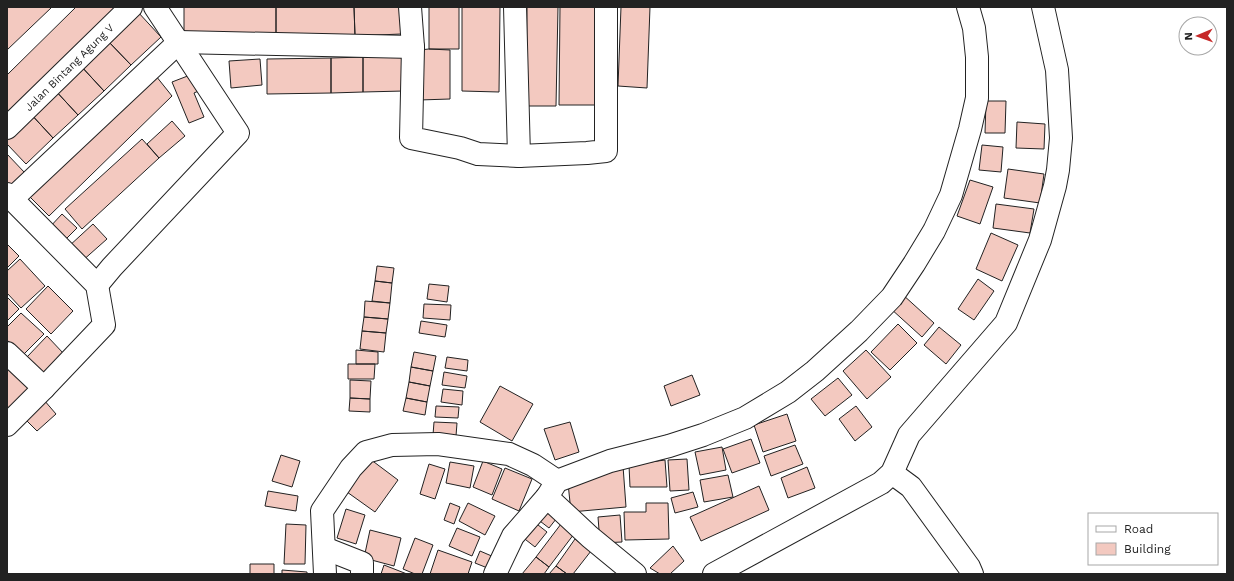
<svg xmlns="http://www.w3.org/2000/svg" width="1234" height="581" font-family="'Work Sans',sans-serif">
<style>
.building{fill:#f3c9c0;stroke:#222}
.lines{fill:none;stroke-linecap:round;stroke-linejoin:round}
.minor-casing{stroke:#222;stroke-width:24}
.minor{stroke:#fff;stroke-width:22}
.labels{text-anchor:middle;dominant-baseline:central;stroke-width:3;stroke-linejoin:round;paint-order:stroke}
.street-label{font-size:11px;fill:#222;stroke:#fff}
</style>
<rect width="100%" height="100%" fill="#fff"/>
<!-- building -->
<path class="building" d="M7,7H52L7,50Z
M76,7H120L7,118V75Z
M184,7H276V37L184,36Z
M276,7H354L355,36L276,37Z
M354,7H400L401,34L355,36Z
M429,7H459V49H429Z
M462,7H500L499,92L462,91Z
M527,7H558L556,106H526Z
M560,7H596L595,105H559Z
M621,7H650L647,88L618,86Z
M137,11L161,37L131,65L107,40Z
M107,40L131,65L104,91L80,65Z
M429,49L450,50V99L419,100V50Z
M363,57H403L404,91L363,92Z
M363,57V92L331,93V58Z
M331,58V93L267,94V59Z
M260,59L262,85L231,88L229,61Z
M80,65L104,91L78,115L54,89Z
M198,72L205,88L194,93L204,117L189,123L172,82Z
M156,76L172,96L49,216L29,196Z
M54,89L78,115L53,138L29,112Z
M986,101H1006L1005,133H985Z
M29,112L53,138L26,164L7,144V133Z
M172,121L185,136L159,158L147,144Z
M1017,122L1045,124L1044,149L1016,148Z
M142,139L159,158L82,229L65,209Z
M982,145L1003,147L1001,172L979,170Z
M7,154L25,173L8,188L7,187Z
M1008,169L1044,174L1040,203L1004,198Z
M970,180L993,187L980,224L957,216Z
M996,204L1034,209L1030,233L993,228Z
M62,214L77,228L62,243L48,229Z
M93,224L107,239L81,262L68,247Z
M991,233L1018,245L1002,281L976,269Z
M7,244L19,256L7,268Z
M20,259L45,286L21,308L7,293V271Z
M377,266L394,268L392,283L375,281Z
M978,279L994,291L974,320L958,309Z
M375,281L392,283L390,303L372,301Z
M429,284L449,286L447,302L427,299Z
M48,286L73,311L51,334L26,309Z
M902,294L934,323L922,337L890,308Z
M7,297L19,309L7,321Z
M365,301L390,303L388,319L364,317Z
M424,304L451,305L450,320L423,318Z
M21,313L44,334L23,355L7,340V327Z
M364,317L388,319L386,333L362,331Z
M421,321L447,325L445,337L419,333Z
M898,324L917,343L890,370L871,352Z
M939,327L961,345L946,364L924,345Z
M362,331L386,333L384,352L360,349Z
M47,336L64,354L44,375L27,357Z
M356,350L378,352V364H356Z
M866,350L891,377L867,399L843,371Z
M414,352L436,356L433,371L411,367Z
M447,357L468,360L467,371L445,368Z
M348,364H375L374,379H348Z
M411,367L433,371L430,386L409,382Z
M7,368L30,389L10,411L7,409Z
M444,372L467,376L465,388L442,385Z
M692,375L700,395L671,406L664,386Z
M838,378L852,395L825,416L811,399Z
M350,380L371,381L370,399L350,398Z
M409,382L430,386L427,402L406,398Z
M500,386L533,404L512,441L480,422Z
M443,389L463,391L462,405L441,402Z
M350,398L370,399V412L349,411Z
M406,398L427,402L425,415L403,411Z
M44,400L56,414L37,431L24,418Z
M436,406L459,407L458,418L435,417Z
M856,406L872,427L855,441L839,419Z
M787,414L796,441L763,452L754,425Z
M434,422L457,423L456,436L433,435Z
M570,422L579,452L555,460L544,429Z
M751,439L760,463L732,473L723,449Z
M795,445L803,464L771,476L764,456Z
M722,447L726,470L700,475L695,452Z
M281,455L300,461L292,487L272,481Z
M370,459L398,480L375,512L347,492Z
M687,459L689,490L670,491L668,460Z
M665,460L667,487H630L629,465Z
M483,461L502,469L492,495L473,487Z
M450,462L474,466L470,488L446,483Z
M429,464L445,469L435,499L420,494Z
M623,466L626,507L571,512L568,483Z
M807,467L815,488L788,498L781,478Z
M505,468L532,479L519,511L492,499Z
M728,475L733,497L704,502L700,480Z
M759,486L769,510L701,541L690,517Z
M268,491L298,496L296,511L265,506Z
M693,492L698,507L675,513L671,498Z
M450,503L460,507L454,524L444,520Z
M468,503L495,516L485,535L459,521Z
M548,503L560,514L549,528L536,518Z
M646,503H668L669,539L625,540L624,512H646Z
M346,509L365,515L356,544L337,538Z
M620,515L622,542L600,543L598,517Z
M564,520L577,530L549,567L536,557Z
M533,521L547,532L535,547L521,536Z
M286,524L306,525L305,564H284Z
M457,528L480,537L472,556L449,546Z
M370,530L401,538L394,566L364,558Z
M415,538L433,545L422,574H415L403,569Z
M575,539L591,551L573,574H567L556,566Z
M673,546L684,561L670,574H660L650,568Z
M438,550L472,562L468,574H430Z
M480,551L494,557L490,569L475,563Z
M536,557L549,567L544,574H522Z
M250,564H274V574H250Z
M384,565L407,574H381Z
M556,566L567,574H549Z
M282,570L307,572V574H282Z"/>
<g class="lines">
<defs>
<g id="minor">
<path d="M410,7L413,47L411,138L460,148L478,154L519,156L587,153L606,151V7"/>
<path d="M515,7L519,156"/>
<path id="s1" d="M7,128L131,7"/>
<path d="M7,194L97,285L104,325L44,388L7,425"/>
<path d="M12,199L179,42L413,47"/>
<path d="M97,285L112,267L238,133L155,7"/>
<path d="M7,353L44,388"/>
<path d="M892,473L911,487L969,567L972,574"/>
<path d="M547,497L590,537L635,574"/>
<path d="M324,548L362,563V574"/>
<path d="M325,574L322,511L351,468L366,452L392,445L438,444L509,454L533,465L557,481"/>
<path d="M495,574L513,536L547,497L557,481L610,461L669,446L703,435L745,418L788,392L815,371L859,331L892,297L914,264L934,231L951,195L970,129L977,98V57L974,28L968,7"/>
<path d="M714,574L881,483L892,473L909,435L1006,323L1040,240L1055,186L1058,170L1061,138L1057,70L1043,7"/>
</g>
</defs>
<!-- minor casing -->
<use href="#minor" class="minor-casing"/>
<!-- minor -->
<use href="#minor" class="minor"/>
</g>
<g class="labels">
<!-- street labels -->
<g class="street-label">
<text stroke="none"><textPath href="#s1" startOffset="87">Jalan Bintang Agung V</textPath></text>
</g>
</g>
<!-- border -->
<rect width="1234" height="581" fill="none" stroke="#222222" stroke-width="16"/>
<!-- legend -->
<rect x="1088" y="513" width="130" height="52" fill="#ffffff" stroke="#a7a7a7"/>
<rect x="1096" y="526" width="20" height="6" fill="#ffffff" stroke="#a7a7a7"/>
<text x="1124" y="533" font-size="12" fill="#222222">Road</text>
<rect x="1096" y="543" width="20" height="12" fill="#f3c9c0" stroke="#a7a7a7"/>
<text x="1124" y="553" font-size="12" fill="#222222">Building</text>
<!-- north arrow -->
<g transform="translate(1198 36) rotate(268)"><circle r="19" fill="#ffffff" stroke="#a7a7a7"/>
<path d="M0-3L7 15L0 10L-7 15Z" fill="#c62828"/>
<text y="-6" font-size="11" font-weight="bold" text-anchor="middle" fill="#222222">N</text>
</g>
</svg>
